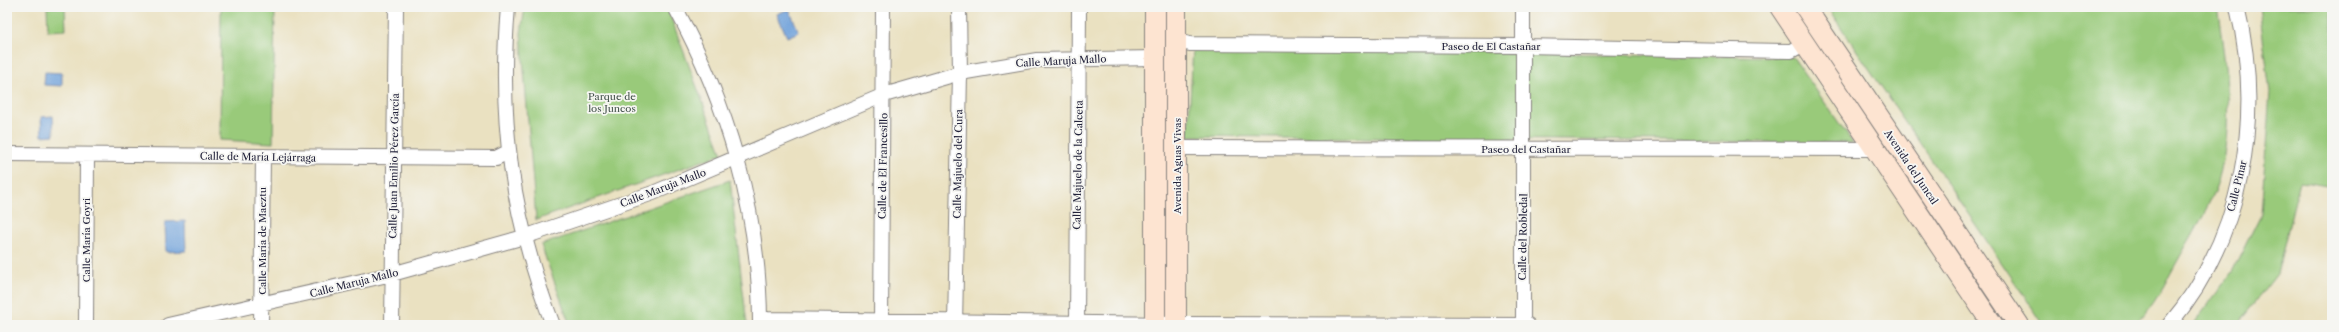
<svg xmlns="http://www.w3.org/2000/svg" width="2339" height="332" font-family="'Libre Caslon Text',serif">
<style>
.green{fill:#99ca7a;stroke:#5e765a}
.water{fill:#6fa1da;stroke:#48628a}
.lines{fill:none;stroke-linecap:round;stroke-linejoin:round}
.street-casing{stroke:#86827e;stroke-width:16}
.secondary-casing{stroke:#86827e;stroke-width:22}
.street{stroke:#fff;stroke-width:14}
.secondary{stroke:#fde4d1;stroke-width:20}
.labels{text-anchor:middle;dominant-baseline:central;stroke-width:3.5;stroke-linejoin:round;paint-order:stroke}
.street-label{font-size:10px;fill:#22223b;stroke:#f6f6f2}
.park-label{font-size:10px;fill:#46544e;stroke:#f6f6f2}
</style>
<rect width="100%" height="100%" fill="#f6f6f2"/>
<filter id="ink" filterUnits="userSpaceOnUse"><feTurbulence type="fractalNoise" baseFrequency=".025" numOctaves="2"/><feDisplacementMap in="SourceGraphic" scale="8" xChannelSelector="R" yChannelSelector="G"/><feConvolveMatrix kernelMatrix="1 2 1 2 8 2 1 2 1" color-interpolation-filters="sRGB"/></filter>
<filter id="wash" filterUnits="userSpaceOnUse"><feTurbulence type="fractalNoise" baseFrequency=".012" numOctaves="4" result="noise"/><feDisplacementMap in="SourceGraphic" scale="16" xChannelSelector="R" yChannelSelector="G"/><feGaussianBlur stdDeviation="0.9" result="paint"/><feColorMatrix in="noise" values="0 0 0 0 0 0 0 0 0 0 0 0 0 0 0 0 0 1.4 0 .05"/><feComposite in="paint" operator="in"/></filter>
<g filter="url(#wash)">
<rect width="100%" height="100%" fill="#eae1c1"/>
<!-- green -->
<path class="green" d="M47,7H65L66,30L48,31Z
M221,7H275L273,143L220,140Z
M525,7H667L722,154L536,220L521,33Z
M1827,7H2217C2226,65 2235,124 2218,181C2210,206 2191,237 2178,260C2165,283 2154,307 2135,325H2044Z
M2259,7H2332V187L2300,181L2277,274L2237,325H2193L2232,272L2261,214L2270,92Z
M1193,48L1793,57L1853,143L1188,136Z
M730,180L747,325H570L541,245Z"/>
<!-- water -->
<path class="water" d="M789,9L799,32L787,37L777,14Z
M45,72L62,73V86L44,85Z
M53,116L54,135L42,136L41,117Z
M185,221L186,251L166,252L165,222Z"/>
</g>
<g filter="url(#ink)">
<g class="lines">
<defs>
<path id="street" d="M508,7C498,121 512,218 553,325
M675,7C727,102 760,213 760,323
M1177,41L1190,44L1523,46L1791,51L1805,43
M1177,148L1876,149
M7,154L496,158L508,152
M760,315L766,319L1176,324L1528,325
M86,325L87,155
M168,325L392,274L524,237L653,193L884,95L960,73L1037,60L1155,58
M261,325L263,157
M392,325L396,7
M881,325L883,7
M955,325L960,73L959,7
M1077,325L1079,7
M1523,325V7
M2169,325C2243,237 2264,117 2237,7"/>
<path id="secondary" d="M1155,7V325
M1176,7V325
M1780,7L1993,325
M1805,7L2019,325"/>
</defs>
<!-- street casing -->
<use href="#street" class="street-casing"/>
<!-- secondary casing -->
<use href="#secondary" class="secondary-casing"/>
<!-- street -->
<use href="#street" class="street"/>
<!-- secondary -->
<use href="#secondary" class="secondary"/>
</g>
</g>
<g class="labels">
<!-- street labels -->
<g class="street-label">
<text x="1491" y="46">Paseo de El Castañar</text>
<text transform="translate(1061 61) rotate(-3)">Calle Maruja Mallo</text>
<text x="1526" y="149">Paseo del Castañar</text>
<text transform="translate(258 157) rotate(1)">Calle de María Lejárraga</text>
<text transform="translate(958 164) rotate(-89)">Calle Majuelo del Cura</text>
<text transform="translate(1078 165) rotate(-89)">Calle Majuelo de la Calceta</text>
<text transform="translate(394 166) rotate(-89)">Calle Juan Emilio Pérez García</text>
<text transform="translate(883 166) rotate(-89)">Calle de El Francesillo</text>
<text transform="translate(1177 166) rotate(-90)">Avenida Aguas Vivas</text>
<text transform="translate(1911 167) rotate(56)">Avenida del Juncal</text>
<text transform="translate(2237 186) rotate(-76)">Calle Pinar</text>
<text transform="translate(663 188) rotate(-21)">Calle Maruja Mallo</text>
<text transform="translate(1523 237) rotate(-89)">Calle del Robledal</text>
<text transform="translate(86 240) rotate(-90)">Calle María Goyri</text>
<text transform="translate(262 241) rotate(-90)">Calle María de Maeztu</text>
<text transform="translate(354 283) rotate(-14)">Calle Maruja Mallo</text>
</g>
<!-- park labels -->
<g class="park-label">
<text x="612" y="96">Parque de<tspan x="612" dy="12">los Juncos</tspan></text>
</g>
</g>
<!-- margin -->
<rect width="2339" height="332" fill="none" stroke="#f6f6f2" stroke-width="24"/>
</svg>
